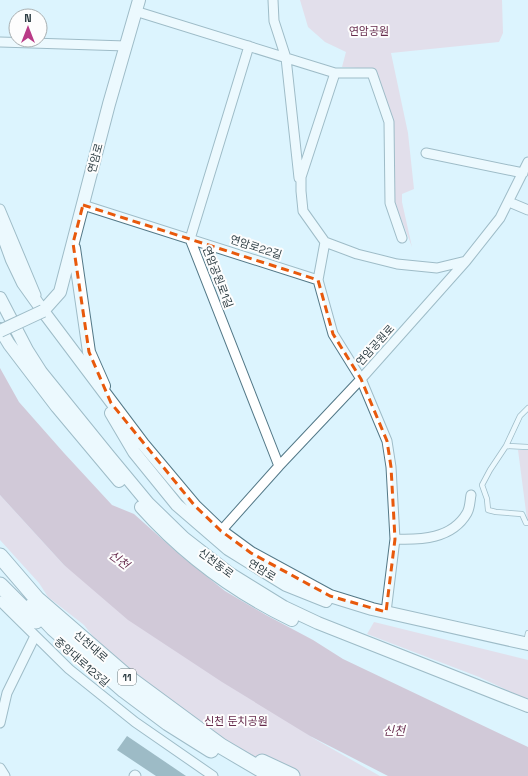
<svg xmlns="http://www.w3.org/2000/svg" width="528" height="776" font-family="'Space Grotesk','Noto Sans KR',sans-serif">
<style>
.green{fill:#e8c6d6}
.water{fill:#c495ac}
.building{fill:#507583}
.lines{fill:none;stroke-linecap:round;stroke-linejoin:round}
.service-casing{stroke:#537887;stroke-width:6}
.minor-casing{stroke:#537887;stroke-width:11}
.secondary-casing{stroke:#537887;stroke-width:14}
.trunk-casing{stroke:#537887;stroke-width:17}
.service{stroke:#fff;stroke-width:4.5}
.minor{stroke:#fff;stroke-width:9}
.secondary{stroke:#fff;stroke-width:12}
.trunk{stroke:#fff;stroke-width:15}
.secondary-bridge-casing{stroke:#537887;stroke-width:14;stroke-linecap:butt}
.secondary-bridge{stroke:#fff;stroke-width:12}
.marked{fill:none;stroke:#e8590c;stroke-width:3;stroke-dasharray:8 5;stroke-linejoin:round}
.labels{text-anchor:middle;dominant-baseline:central;stroke-width:4;stroke-linejoin:round;paint-order:stroke}
.shield{fill:#fdfdfd;stroke:#6b767a;stroke-width:1}
.shield-label{font-size:10px;font-weight:bold;fill:#2c3c42}
.park-label{font-size:11px;fill:#662b4c;stroke:#fdfdfd}
.street-label{font-size:11px;fill:#2c3c42;stroke:#fdfdfd}
.water-label{font-size:12px;font-style:italic;fill:#692e4f;stroke:#fdfdfd}
</style>
<rect width="100%" height="100%" fill="#dcf4fe"/>
<!-- green -->
<path class="green" d="M300,0H502L503,33L499,42L391,53L408,133L414,189L402,194V202L412,247L395,203L394,125L376,69L342,67L346,52L325,42L308,27Z
M518,450H528V527Z
M0,495L64,565L313,738L380,776H278L216,740L113,662L84,625L48,597L39,583L0,540Z
M374,622L528,660V700L479,677L367,634Z"/>
<!-- water -->
<path class="water" d="M0,368L19,402L64,453L112,505L134,514L180,555L225,591L266,615L313,640L343,659L528,747V776H388L310,736L222,682L128,620L64,565L0,495Z"/>
<!-- building -->
<path class="building" d="M127,736L186,776H156L117,750Z"/>
<g class="lines">
<defs>
<path id="service" d="M506,446L520,416L528,408
M528,447L506,446L490,470L482,485L487,499L488,510L496,512L522,514L526,523H528
M526,643L528,633"/>
<path id="minor" d="M273,0L274,21L286,58L299,178
M135,11L335,73H372L389,122L390,203L402,238
M0,42L126,46
M249,46L190,239L279,466
M335,73L301,177V191L303,211L325,242L357,254L397,264L437,268L466,261
M426,153L523,173
M509,202L528,210
M83,205L318,280L333,334L361,379L387,441L391,467L395,539L386,612
M0,209L36,295
M318,280L325,242
M221,531L279,466L361,379L466,261L500,218L528,162
M395,539C421,540 452,539 467,513C470,508 470,500 471,495
M0,601L69,669L135,722L213,776
M0,723L7,693L35,636
M0,768L5,776
M134,776L135,775L136,776"/>
<path id="secondary" d="M0,227L12,260L23,283L43,311L143,444L195,506L221,531L251,553L330,596L372,609L528,644
M74,248L89,352L104,386
M0,298L27,350L41,372L109,456L148,503L184,538L229,573L284,607L318,623L528,706
M43,311L60,292L109,104L139,0
M0,329L9,344L57,407L119,481
M111,413L134,452L177,505L228,549L286,585L326,601
M141,507C183,554 236,593 292,620"/>
<path id="trunk" d="M0,556L37,599L126,676L221,746L272,776
M0,585L36,621
M32,606L53,628L124,690L168,723L211,750
M262,762L292,776"/>
</defs>
<!-- service casing -->
<use href="#service" class="service-casing"/>
<!-- minor casing -->
<use href="#minor" class="minor-casing"/>
<!-- secondary casing -->
<use href="#secondary" class="secondary-casing"/>
<!-- trunk casing -->
<use href="#trunk" class="trunk-casing"/>
<!-- service -->
<use href="#service" class="service"/>
<!-- minor -->
<use href="#minor" class="minor"/>
<!-- secondary -->
<use href="#secondary" class="secondary"/>
<!-- trunk -->
<use href="#trunk" class="trunk"/>
<defs>
<path id="secondary-bridge" d="M0,331L43,311"/>
</defs>
<!-- secondary-bridge casing -->
<use href="#secondary-bridge" class="secondary-bridge-casing"/>
<!-- secondary-bridge -->
<use href="#secondary-bridge" class="secondary-bridge"/>
</g>
<!-- marked area -->
<path d="M0 0H528V776H0ZM83,205L318,280L333,334L361,379L387,441L391,467L395,539L386,612L330,596L251,553L221,531L195,506L111,403L89,352L73,243Z" fill="#dcf4fe" fill-opacity=".55" fill-rule="evenodd"/>
<path class="marked" d="M83,205L318,280L333,334L361,379L387,441L391,467L395,539L386,612L330,596L251,553L221,531L195,506L111,403L89,352L73,243Z"/>
<g class="labels">
<!-- shield labels -->
<rect class="shield" x="118" y="669" width="18" height="16" rx="3"/>
<g class="shield-label">
<text x="127" y="677">11</text>
</g>
<!-- park labels -->
<g class="park-label">
<text x="369" y="31">연암공원</text>
<text x="236" y="721">신천 둔치공원</text>
</g>
<!-- street labels -->
<g class="street-label">
<text transform="translate(95 158) rotate(-75)">연암로</text>
<text transform="translate(256 247) rotate(18)">연암로22길</text>
<text transform="translate(218 277) rotate(69)">연암공원로1길</text>
<text transform="translate(375 345) rotate(-48)">연암공원로</text>
<text transform="translate(216 563) rotate(37)">신천동로</text>
<text transform="translate(262 570) rotate(32)">연암로</text>
<text transform="translate(91 646) rotate(41)">신천대로</text>
<text transform="translate(82 662) rotate(41)">중앙대로123길</text>
</g>
<!-- water labels -->
<g class="water-label">
<text transform="translate(119 560) rotate(37)">신천</text>
<text x="394" y="731">신천</text>
</g>
</g>
<!-- north arrow -->
<g transform="translate(28 28)"><circle r="19" fill="#fdfdfd" stroke="#a9b0b2"/>
<path d="M0-3L7 15L0 10L-7 15Z" fill="#b93a86"/>
<text y="-6" font-size="11" font-weight="bold" text-anchor="middle" fill="#2c3c42">N</text>
</g>
</svg>
